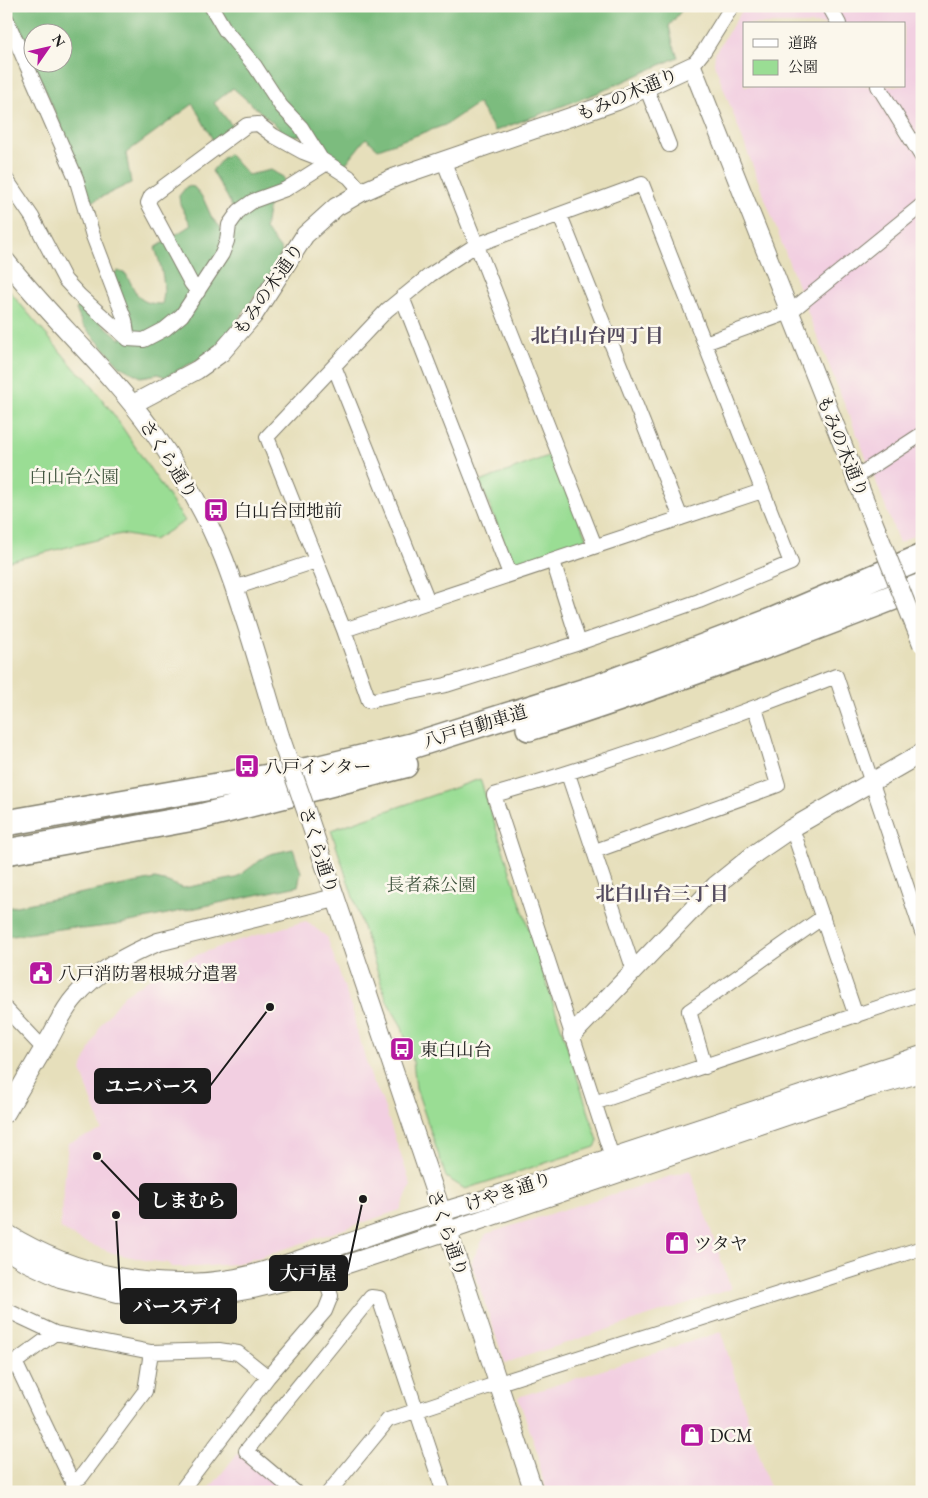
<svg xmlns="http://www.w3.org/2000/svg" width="928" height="1498" font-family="'EB Garamond','Noto Serif JP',serif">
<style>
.built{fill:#f2cfe1;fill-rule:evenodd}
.green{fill:#9add94;stroke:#5b7c58}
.forest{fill:#7bbc7e;stroke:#4c6c4d}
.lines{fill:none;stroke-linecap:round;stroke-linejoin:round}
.minor-casing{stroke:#817e6c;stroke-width:16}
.tertiary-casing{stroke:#817e6c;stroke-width:20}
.motorway-casing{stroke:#817e6c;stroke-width:28}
.minor{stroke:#fff;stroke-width:14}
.tertiary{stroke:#fff;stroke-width:18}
.motorway{stroke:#fff;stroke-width:25}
.tertiary-bridge-casing{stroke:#817e6c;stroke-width:20;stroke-linecap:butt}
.tertiary-bridge{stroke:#fff;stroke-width:18}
.labels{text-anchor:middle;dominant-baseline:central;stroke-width:5;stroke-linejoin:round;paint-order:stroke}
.street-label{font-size:18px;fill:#1c1c1c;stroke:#fbf7ec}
.park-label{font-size:18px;fill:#425640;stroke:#fbf7ec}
.poi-label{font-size:18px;fill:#1c1c1c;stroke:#fbf7ec;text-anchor:start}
.neighbourhood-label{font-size:19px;font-weight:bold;fill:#52495d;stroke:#fbf7ec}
.leader{fill:none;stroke:#1c1c1c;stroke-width:2}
.callout-dot{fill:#1c1c1c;stroke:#fbf7ec;stroke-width:2}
.callout{fill:#1c1c1c;stroke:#1c1c1c;stroke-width:2}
.callout-label{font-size:19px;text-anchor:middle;font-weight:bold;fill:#fff}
</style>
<rect width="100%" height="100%" fill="#fbf7ec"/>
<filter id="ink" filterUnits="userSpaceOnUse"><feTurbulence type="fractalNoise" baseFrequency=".02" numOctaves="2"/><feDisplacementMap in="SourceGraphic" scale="10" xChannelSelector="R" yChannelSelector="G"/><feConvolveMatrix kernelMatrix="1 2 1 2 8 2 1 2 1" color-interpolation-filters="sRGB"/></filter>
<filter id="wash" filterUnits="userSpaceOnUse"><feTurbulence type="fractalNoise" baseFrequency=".0096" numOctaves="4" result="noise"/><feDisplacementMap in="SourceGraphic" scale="20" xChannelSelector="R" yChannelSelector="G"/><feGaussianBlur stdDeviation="1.12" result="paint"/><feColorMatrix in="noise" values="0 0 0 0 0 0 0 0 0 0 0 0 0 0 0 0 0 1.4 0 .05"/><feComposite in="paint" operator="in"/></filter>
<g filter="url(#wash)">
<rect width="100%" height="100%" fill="#e6dfbb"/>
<!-- built -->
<path class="built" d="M745,6H922V531L899,543L877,484L811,321L714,63L715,53ZM744,24H904V86H744Z
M306,921L327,937L354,1015L356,1029L373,1083L381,1097L411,1185L400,1210L261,1257L234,1264L198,1267H171L169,1263L149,1261L113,1253L82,1241L60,1228L68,1143L102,1130L81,1070L101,1024L124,995L150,978L180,961L236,941Z
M690,1170L731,1289L505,1363L471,1262L486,1234Z
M721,1332L771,1492H547L539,1468V1457L518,1397Z
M237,1454L243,1455L287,1492H207Z"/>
<!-- green -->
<path class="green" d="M6,287L76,370L86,378L114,415L185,521L154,540L121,534L6,562Z
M553,454L587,540L585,546L517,567L513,564L480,482Z
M480,779L598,1141L595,1147L465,1189L446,1177L416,1088L413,1061L401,1025L387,1001L331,830Z"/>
<!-- forest -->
<path class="forest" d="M8,6H685L669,26L673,44L678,57L600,92L495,131L478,103L445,125L378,149L366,138L343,167L327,150L317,134L288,136L233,88L214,103L234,128L214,142L193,104L126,153L131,183L89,203L67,141L34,63L62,62V32H32V59Z
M229,154L248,175L271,170L283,177L286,184L269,202L265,229L282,251L275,268L232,328L216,347L203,357L165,377L159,374L141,377L121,367L82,324L76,309L80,306L122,340L112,275L118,271L126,274C137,294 137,304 162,304C167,287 161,265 155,248L191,225L180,204L179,196L187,186L194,187L203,198L212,218L223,230L233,209L228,198L212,171L223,158Z
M293,849L301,872L298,886L116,925L83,929L73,927L6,937V908L155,879L168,882L183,888L236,878L262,859L270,854Z"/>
</g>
<g filter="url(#ink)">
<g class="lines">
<defs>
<path id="minor" d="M211,6L225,30L255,66L281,106L301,127L321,159
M829,6L839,24
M6,18L76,178L93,236L125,320L128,339
M692,66L704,51L732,6
M878,86L922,157
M646,87L669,145
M444,162L595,546
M6,179L32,217L65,280L80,296L128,339L144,340L165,329L182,315L222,254L227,241L229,225L239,211L253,201L286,189L327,163
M642,184L791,563L699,601L579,643L446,685L369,701L344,630L267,437L387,310L430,275L476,245Z
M560,215L681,518
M198,292L191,283L148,203L151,196L247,125L258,124L274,136L303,152L321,159L349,177L362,192
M402,297L510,574
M705,343L790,312L922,205
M334,366L428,601
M856,477L922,434
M553,561L579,643
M234,588L316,561
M344,630L762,491
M568,774L634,971
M792,828L856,1016
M595,851L778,785L755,708
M6,1009L43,1048
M705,1067L689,1011L823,917
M594,1103L922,993
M612,1157L494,795C610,762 724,720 836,676L922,932
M6,1310L55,1333L151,1352L219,1350L238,1353L268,1377
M15,1362L77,1492
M6,1369L55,1333
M72,1481L81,1477L145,1391L151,1352
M180,1492L268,1377L325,1311L331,1296L323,1272
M295,1492L246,1451L371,1297L379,1298L443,1490L442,1492
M329,1492L388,1420L490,1386L922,1248"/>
<path id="tertiary" d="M6,261C52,319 109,370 152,430C180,470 206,513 224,559C246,616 262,677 280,736
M133,404L197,370L221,353L253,316L305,235L336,207L362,192L396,177L617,101L692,66L877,531
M309,819L448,1231L534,1492
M572,1035L716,885L757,852L792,828L922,753
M6,1113C21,1087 36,1061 51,1036C58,1023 65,1008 75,997C97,971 127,955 158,942L335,898
M6,1233C75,1276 156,1292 236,1278C267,1272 297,1260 327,1250C378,1233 428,1215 479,1201L922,1055
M6,1250L24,1261L60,1278L118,1293L161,1297H196L219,1295L253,1289L323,1272L448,1231L869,1088L922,1073"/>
<path id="motorway" d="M529,728C662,686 792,637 922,586
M6,823L320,768L411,746L598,687L774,620L922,557
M6,852L199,817L405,765"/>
</defs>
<!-- minor casing -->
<use href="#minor" class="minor-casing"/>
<!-- tertiary casing -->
<use href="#tertiary" class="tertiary-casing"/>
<!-- motorway casing -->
<use href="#motorway" class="motorway-casing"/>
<!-- minor -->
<use href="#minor" class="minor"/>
<!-- tertiary -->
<use href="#tertiary" class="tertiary"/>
<!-- motorway -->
<use href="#motorway" class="motorway"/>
<defs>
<path id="tertiary-bridge" d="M877,531L922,644
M280,736L309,819"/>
</defs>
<!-- tertiary-bridge casing -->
<use href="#tertiary-bridge" class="tertiary-bridge-casing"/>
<!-- tertiary-bridge -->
<use href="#tertiary-bridge" class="tertiary-bridge"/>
</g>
</g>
<!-- icons -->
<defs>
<symbol id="bus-square" viewBox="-11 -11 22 22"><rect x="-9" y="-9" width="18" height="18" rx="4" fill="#b5179e" stroke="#fbf7ec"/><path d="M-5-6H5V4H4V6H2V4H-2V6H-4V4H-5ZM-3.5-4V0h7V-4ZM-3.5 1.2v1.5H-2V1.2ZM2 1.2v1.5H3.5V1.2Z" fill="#fff"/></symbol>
<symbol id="civic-square" viewBox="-11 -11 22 22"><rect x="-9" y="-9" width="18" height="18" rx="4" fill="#b5179e" stroke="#fbf7ec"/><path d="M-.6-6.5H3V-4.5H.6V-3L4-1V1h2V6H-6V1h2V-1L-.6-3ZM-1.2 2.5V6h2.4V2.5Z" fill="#fff"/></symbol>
<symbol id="shop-square" viewBox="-11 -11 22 22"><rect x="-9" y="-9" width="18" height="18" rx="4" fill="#b5179e" stroke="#fbf7ec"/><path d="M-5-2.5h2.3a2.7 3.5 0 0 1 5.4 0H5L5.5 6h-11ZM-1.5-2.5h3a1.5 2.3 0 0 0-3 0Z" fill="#fff"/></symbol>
</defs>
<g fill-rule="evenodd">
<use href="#bus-square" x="202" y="496" width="28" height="28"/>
<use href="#bus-square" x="233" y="752" width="28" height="28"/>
<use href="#civic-square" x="27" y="959" width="28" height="28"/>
<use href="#bus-square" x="388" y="1035" width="28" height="28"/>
<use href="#shop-square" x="663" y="1229" width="28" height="28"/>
<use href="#shop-square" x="678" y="1421" width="28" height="28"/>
</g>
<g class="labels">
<!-- street labels -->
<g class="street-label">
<text transform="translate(627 94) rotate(-23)">もみの木通り</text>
<text transform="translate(268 289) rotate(-55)">もみの木通り</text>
<text transform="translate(843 446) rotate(68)">もみの木通り</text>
<text transform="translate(169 459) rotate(57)">さくら通り</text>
<text transform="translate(475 726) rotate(-17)">八戸自動車道</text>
<text transform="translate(319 850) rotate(72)">さくら通り</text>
<text transform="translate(508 1191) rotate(-18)">けやき通り</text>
<text transform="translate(448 1233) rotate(71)">さくら通り</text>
</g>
<!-- park labels -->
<g class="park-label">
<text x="74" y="476">白山台公園</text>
<text x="431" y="884">長者森公園</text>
</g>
<!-- poi labels -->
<g class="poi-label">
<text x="234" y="510">白山台団地前</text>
<text x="264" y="766">八戸インター</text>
<text x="58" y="973">八戸消防署根城分遣署</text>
<text x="420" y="1049">東白山台</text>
<text x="694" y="1243">ツタヤ</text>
<text x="710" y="1435">DCM</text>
</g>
<!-- neighbourhood labels -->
<g class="neighbourhood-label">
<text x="597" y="335">北白山台四丁目</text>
<text x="662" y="893">北白山台三丁目</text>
</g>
</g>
<!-- callouts -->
<path class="leader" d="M270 1007L210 1086M97 1156L140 1201M363 1199L347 1273M116 1215L121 1306"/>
<g class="callout-dot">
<circle cx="270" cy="1007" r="5"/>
<circle cx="97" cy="1156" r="5"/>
<circle cx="363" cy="1199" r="5"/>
<circle cx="116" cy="1215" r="5"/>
</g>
<g class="callout">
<rect x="95" y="1069" width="115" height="34" rx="5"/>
<rect x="140" y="1184" width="96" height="34" rx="5"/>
<rect x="270" y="1256" width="77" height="34" rx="5"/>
<rect x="121" y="1289" width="115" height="34" rx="5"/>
</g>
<g class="callout-label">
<text x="152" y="1093">ユニバース</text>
<text x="188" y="1207">しまむら</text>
<text x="308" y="1280">大戸屋</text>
<text x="179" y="1313">バースデイ</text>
</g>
<!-- margin -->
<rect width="928" height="1498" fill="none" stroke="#fbf7ec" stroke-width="25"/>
<!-- legend -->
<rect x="743" y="22" width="162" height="65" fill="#fbf7ec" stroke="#a29f99"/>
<rect x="753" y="39" width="25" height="8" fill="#ffffff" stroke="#a29f99"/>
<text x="788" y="48" font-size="15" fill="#1c1c1c">道路</text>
<rect x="753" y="60" width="25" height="15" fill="#9add94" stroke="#a29f99"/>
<text x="788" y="72" font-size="15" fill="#1c1c1c">公園</text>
<!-- north arrow -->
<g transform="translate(48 48) rotate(56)"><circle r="24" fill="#fbf7ec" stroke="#a29f99"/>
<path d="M0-4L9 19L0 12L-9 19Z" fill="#b5179e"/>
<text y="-8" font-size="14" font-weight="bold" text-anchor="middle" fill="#1c1c1c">N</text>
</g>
</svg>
